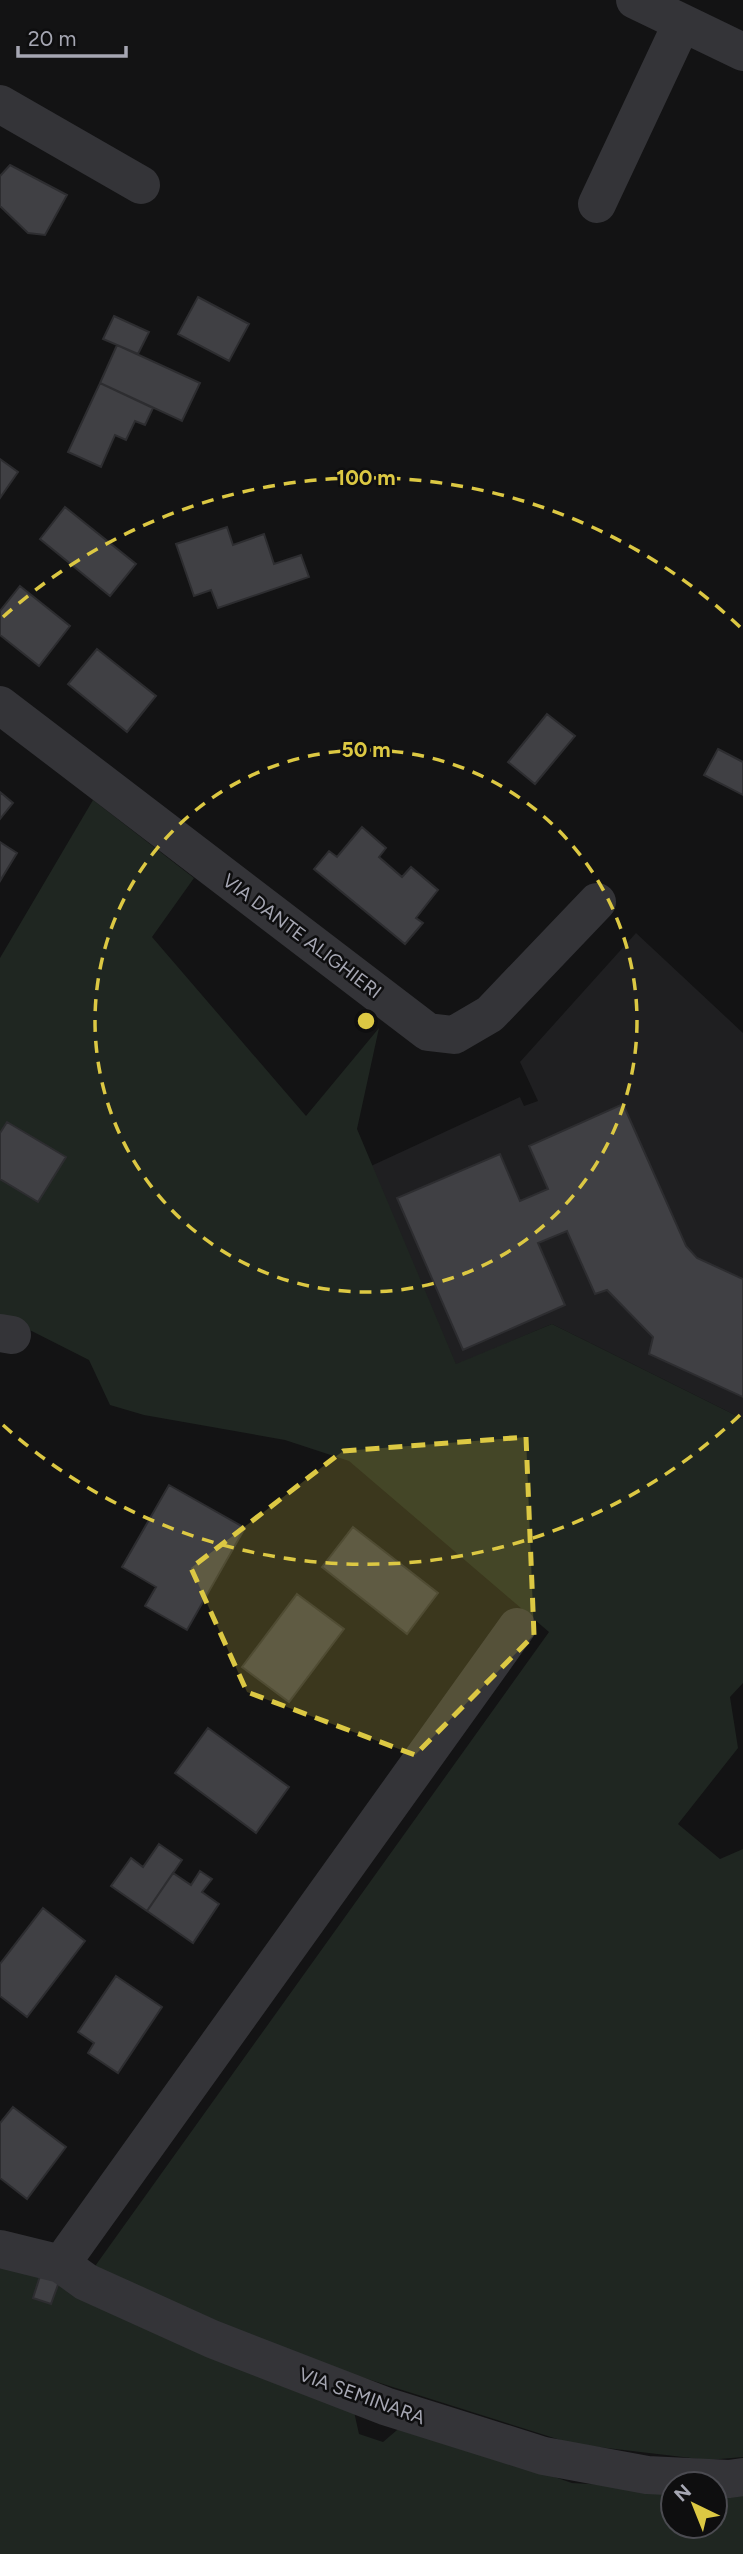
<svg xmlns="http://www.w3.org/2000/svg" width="743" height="2554" font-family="Figtree,sans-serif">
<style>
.built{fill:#1f1f21}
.green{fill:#1f2621}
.building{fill:#404044;stroke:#2d2d30;stroke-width:2}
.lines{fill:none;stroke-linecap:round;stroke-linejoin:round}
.minor{stroke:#343438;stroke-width:38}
.marked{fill:#dcc843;fill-opacity:0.2;stroke:#dcc843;stroke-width:5;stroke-dasharray:14 9;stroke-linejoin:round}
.ring{fill:none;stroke:#dcc843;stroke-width:3.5;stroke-dasharray:12 9}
.labels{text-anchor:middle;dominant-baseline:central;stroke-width:5;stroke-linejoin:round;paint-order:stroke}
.street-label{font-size:19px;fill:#a6a7b3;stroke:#0e0e0f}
.centre{fill:#dcc843;stroke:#0e0e0f;stroke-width:3.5}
.ring-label{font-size:21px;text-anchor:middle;font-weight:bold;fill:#dcc843;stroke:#0e0e0f;stroke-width:5;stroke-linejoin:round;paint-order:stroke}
</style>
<rect width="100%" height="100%" fill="#131314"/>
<!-- built -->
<path class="built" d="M636,933L743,1033V1419L552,1324L456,1365L371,1166L520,1097L524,1106L538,1101L520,1062Z"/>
<!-- green -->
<path class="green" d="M93,800L194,878L152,937L306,1116L379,1028L357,1129L456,1364L552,1324L743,1419V1683L730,1697L738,1748L678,1824L720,1859L743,1849V2457L708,2460L573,2444L282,2352L93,2269L549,1632L349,1461L285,1440L144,1415L110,1405L89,1360L0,1315V958Z
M0,2265L40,2276L33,2298L59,2282L353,2407L359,2434L383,2442L403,2425L572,2483L673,2489V2526H715V2491H743V2554H0Z"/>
<!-- building -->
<path class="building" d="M10,165L67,195L45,235L28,233L0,206V176Z
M198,297L249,324L229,361L178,334Z
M114,316L149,332L138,354L103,339Z
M117,345L200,383L182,421L100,383Z
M100,383L153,408L145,425L135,421L126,440L115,435L101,467L68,452Z
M0,459L18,472L0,498Z
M65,507L136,564L110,596L40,539Z
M227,527L233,545L264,534L274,564L301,555L309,577L218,608L211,590L194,596L176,544Z
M20,586L70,626L39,666L0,635V611Z
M97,649L156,696L127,732L68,684Z
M547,714L575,736L535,784L508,762Z
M718,749L743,762V795L704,775Z
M0,792L13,803L0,819Z
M362,827L386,848L379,857L402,877L411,867L438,890L416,918L423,923L405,944L314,869L329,851L337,857Z
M0,842L17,853L0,881Z
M623,1104L686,1246L697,1258L743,1279V1397L649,1354L653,1337L607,1290L595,1294L567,1231L538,1243L565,1305L463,1350L397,1198L500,1154L520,1201L548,1189L529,1146Z
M7,1122L66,1157L38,1202L0,1179V1133Z
M169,1485L245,1528L187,1630L145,1606L156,1587L122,1567Z
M353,1527L438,1593L407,1634L322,1567Z
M297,1594L344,1629L289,1702L242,1667Z
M208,1728L289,1787L256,1833L175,1773Z
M159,1844L182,1860L147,1911L111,1886L131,1858L143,1867Z
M200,1871L212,1879L202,1892L219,1904L193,1943L147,1911L173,1873L191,1885Z
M43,1908L85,1941L27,2017L0,1996V1964Z
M116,1976L162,2007L118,2073L88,2053L94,2043L78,2032Z
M13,2107L66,2147L27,2199L0,2178V2123Z
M40,2276L59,2282L51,2304L33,2298Z"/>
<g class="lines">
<!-- minor -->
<path class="minor" d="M635,0L743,52
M0,104L141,185
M597,204L682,23
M0,705L428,1032L454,1035L490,1014L597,902
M0,1333L12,1335
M0,2249L61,2264L86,2282L212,2339L385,2406L544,2456L647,2475L729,2479L743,2477
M61,2264L517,1627"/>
</g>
<!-- marked area -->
<path class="marked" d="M526,1437L534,1635L415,1755L247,1692L191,1568L343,1451Z"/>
<!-- distance rings -->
<g class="ring">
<circle cx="366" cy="1021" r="271"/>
<path d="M740 1415A543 543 0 0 1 3 1425M3 617A543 543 0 0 1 740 627"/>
</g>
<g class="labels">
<!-- street labels -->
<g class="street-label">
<text transform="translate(302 936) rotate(37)">VIA DANTE ALIGHIERI</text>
<text transform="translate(362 2396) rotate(20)">VIA SEMINARA</text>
</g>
</g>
<circle cx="366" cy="1021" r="10" class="centre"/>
<g class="ring-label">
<text x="366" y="485">100 m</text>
<text x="366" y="757">50 m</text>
</g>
<!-- north arrow -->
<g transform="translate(694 2505) rotate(317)"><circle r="33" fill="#0e0e0f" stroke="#4b4b51" stroke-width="2"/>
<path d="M0-5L12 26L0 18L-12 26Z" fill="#dcc843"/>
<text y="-10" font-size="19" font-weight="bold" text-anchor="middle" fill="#a6a7b3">N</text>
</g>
<!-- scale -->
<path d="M18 46v10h108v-10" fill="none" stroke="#a6a7b3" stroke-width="3.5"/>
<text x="28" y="46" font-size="21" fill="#a6a7b3" stroke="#0e0e0f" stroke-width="5" paint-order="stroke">20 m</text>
</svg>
